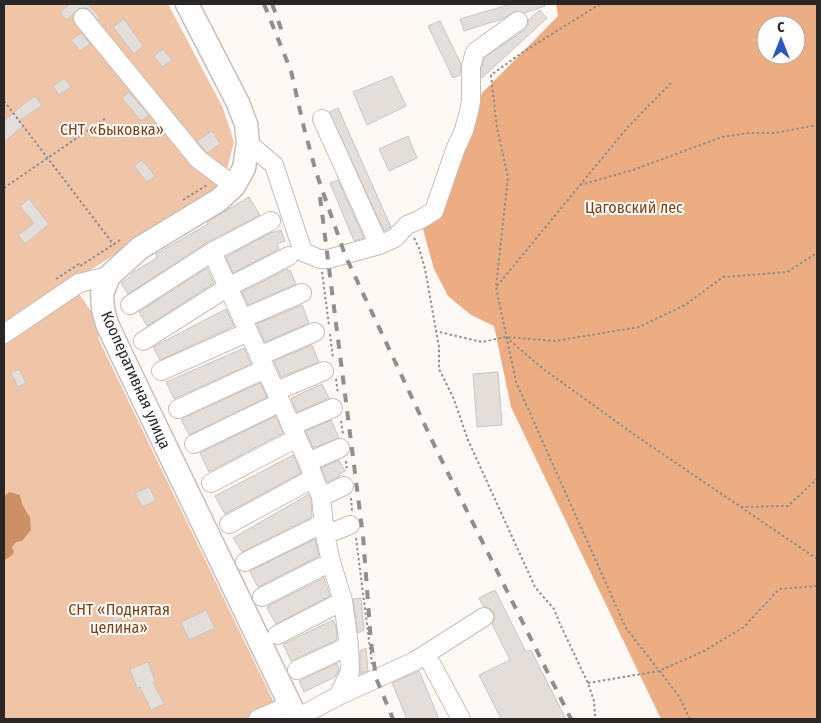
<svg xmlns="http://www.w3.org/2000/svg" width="821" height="723" font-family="'Fira Sans Condensed',sans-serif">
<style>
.green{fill:#f0c4a7}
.forest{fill:#edad83;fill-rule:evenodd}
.water{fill:#cd8f65}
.building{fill:#e4dedb;stroke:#cbc5c1}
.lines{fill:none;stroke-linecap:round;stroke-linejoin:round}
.minor-casing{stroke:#c5bfbb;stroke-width:20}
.major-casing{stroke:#c5bfbb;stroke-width:25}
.path{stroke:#938f8c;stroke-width:2;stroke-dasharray:2.5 2.5;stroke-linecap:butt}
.minor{stroke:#fff;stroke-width:18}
.major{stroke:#fff;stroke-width:22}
.rail{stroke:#928e8b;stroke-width:4;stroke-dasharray:9 9;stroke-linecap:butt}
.labels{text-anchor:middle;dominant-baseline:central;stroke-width:4;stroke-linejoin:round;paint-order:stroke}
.park-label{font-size:16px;fill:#7e4314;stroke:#fff}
.street-label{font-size:16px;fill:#292625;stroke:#fff}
</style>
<rect width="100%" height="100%" fill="#fff9f5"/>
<!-- green -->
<path class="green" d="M4,4H168L223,108L234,142L223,185L89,271L4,332Z
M77,291L95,317L99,340L282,719H4V341Z"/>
<!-- forest -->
<path class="forest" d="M556,4H817V719H661L511,407L494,326L471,315L448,296L434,269L421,222L462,145L482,93L558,16ZM766,25H796V55H766Z"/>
<!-- water -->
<path class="water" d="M9,492L20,495L22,504L27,513L30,517L31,530L22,541L16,542L12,547L14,552L12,555L4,561V497Z"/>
<!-- building -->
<path class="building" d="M70,4H88L100,18L98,20L87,8H82L77,10L73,14L66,20L60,12Z
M511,4H545V6L524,13L516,11L502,19L464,31L460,19Z
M540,10L547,18L482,78V67L484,58L524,30L528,25V20Z
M124,19L143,46L134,54L113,27Z
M440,21L461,64L460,75L453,78L428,26Z
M81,33L90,44L80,51L71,40Z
M163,49L172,60L162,67L154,56Z
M392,76L406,106L367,125L353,92Z
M65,78L71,87L59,95L53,86Z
M129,92L149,115L141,121L122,98Z
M35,96L42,105L19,121L23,126L4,142V121L24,104Z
M338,108L391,227L384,231L329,112Z
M212,131L220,144L207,153L197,141Z
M408,136L417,158L389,171L379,149Z
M142,160L155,176L147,182L134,166Z
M338,180L364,238L354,241L330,183Z
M249,197L260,215L206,243L128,294L121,283L132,275L131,274L135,271L157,258L156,254L208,224L207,222Z
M29,199L49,224L25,244L18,235L34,223L20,206Z
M281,230L285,241L277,244L279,249L233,273L226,257L270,233Z
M207,268L214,283L147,326L139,312Z
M287,269L288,271L290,270L296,284L248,305L242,292Z
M302,305L309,323L265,342L257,324Z
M226,309L234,326L160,360L153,347Z
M312,345L319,362L281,377L274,361Z
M244,348L251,364L174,399L166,382Z
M19,369L26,383L18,387L11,373Z
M498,372L502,425L477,427L473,374Z
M260,383L267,397L189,435L181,419Z
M322,384L329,398L297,412L291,398Z
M276,416L283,433L209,472L200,453Z
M331,420L339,438L313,448L306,431Z
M293,455L301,473L225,514L215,496Z
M339,460L345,471L339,474L340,476L327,482L321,468Z
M149,487L156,500L142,507L135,493Z
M309,494L311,499L312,517L242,552L233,538Z
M315,539L319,556L258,587L250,572L252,570Z
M324,578L330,596L276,624L267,608L269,607L268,606Z
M495,590L526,652L531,650L566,719H501L479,675L510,660L492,624L495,617L493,612L489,608L483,606L479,598Z
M361,598L364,630L358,633L353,599Z
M120,606L125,617L114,621L109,611Z
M206,610L215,628L189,640L181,622Z
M333,620L336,626L337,640L291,661L283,644Z
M366,648L368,671L360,674V651Z
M148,662L155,681L153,682L164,704L151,710L140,687L137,688L130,669Z
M337,663L339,670L335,677L304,692L299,681Z
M419,671L439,719H407L392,683Z"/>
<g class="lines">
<defs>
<path id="minor" d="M83,18L198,159L234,186
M322,119L379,245
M248,143L274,165L303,252L320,259H328L379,245L395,238L407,225L419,220L434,211L455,150L464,130L469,111L471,101V66L475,52L518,21
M212,252L271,221
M130,305L212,252L308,462L321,497L325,535L331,562L343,601L349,646L350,672L338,696
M242,319L302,293
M4,334L79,283L109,276
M143,341L228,287L289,256
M259,356L315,332
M161,371L248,332
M276,391L324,371
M178,409L265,369
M291,426L333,408
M194,444L281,402
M308,462L340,448
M211,483L297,438
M321,497L344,486
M229,524L314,478
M325,535L350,525
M245,562L324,523
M262,597L331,562
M277,635L343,601
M426,654L461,719
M297,670L349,646
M297,718L338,696L415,661L484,617
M258,719L290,705"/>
<path id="major" d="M187,4L238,103L246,124L248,143L244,168L234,186L219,200L140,248L109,276L102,294L103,309L107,324L125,362L297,719"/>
</defs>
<!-- minor casing -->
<use href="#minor" class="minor-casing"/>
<!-- major casing -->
<use href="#major" class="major-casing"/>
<!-- path -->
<path class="path" d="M600,4L523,52L491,75L497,128L508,177L496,287L516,382L626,628L678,695L690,719
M4,101L114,245
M580,185L633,170L722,137L749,133H775L817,125
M4,188L106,118
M183,200L207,185
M414,238L419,248L425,269L439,347V369L453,397L468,440L535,587L554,609L560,624L588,683L594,701L595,715L597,719
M322,272L329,325
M56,279L79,264L80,266L122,239
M497,286L627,128L671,83
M435,331L482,342L506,337L555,341L639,327L685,305L723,277L787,272L817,253
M330,334L333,359
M506,337L542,368L635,435L817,559
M336,379L338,394
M341,421L343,434
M346,461L347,471
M351,498L352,511
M741,507L788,506L817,479
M356,538L372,664
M588,683L659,671L704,651L744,627L779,589L817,586"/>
<!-- minor -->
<use href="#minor" class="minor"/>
<!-- major -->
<use href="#major" class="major"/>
<!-- rail -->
<path class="rail" d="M264,4L291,71L304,128L316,172L345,255L437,451L571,719
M272,4L277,17L282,32
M320,197L363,536L371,642L376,678L393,719"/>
</g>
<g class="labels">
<!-- park labels -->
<g class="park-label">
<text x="112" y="129">СНТ «Быковка»</text>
<text x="634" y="207">Цаговский лес</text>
<text x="119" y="609">СНТ «Поднятая<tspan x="119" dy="18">целина»</tspan></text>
</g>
<!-- street labels -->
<g class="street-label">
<text transform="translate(136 380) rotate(66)">Кооперативная улица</text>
</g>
</g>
<!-- border -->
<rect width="821" height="723" fill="none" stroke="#292625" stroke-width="10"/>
<!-- north arrow -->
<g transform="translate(781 40)"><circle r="24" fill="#ffffff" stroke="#a9a8a8"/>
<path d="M0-4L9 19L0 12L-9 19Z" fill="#2b55c4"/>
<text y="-8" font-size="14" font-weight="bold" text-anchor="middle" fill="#292625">С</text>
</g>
</svg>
